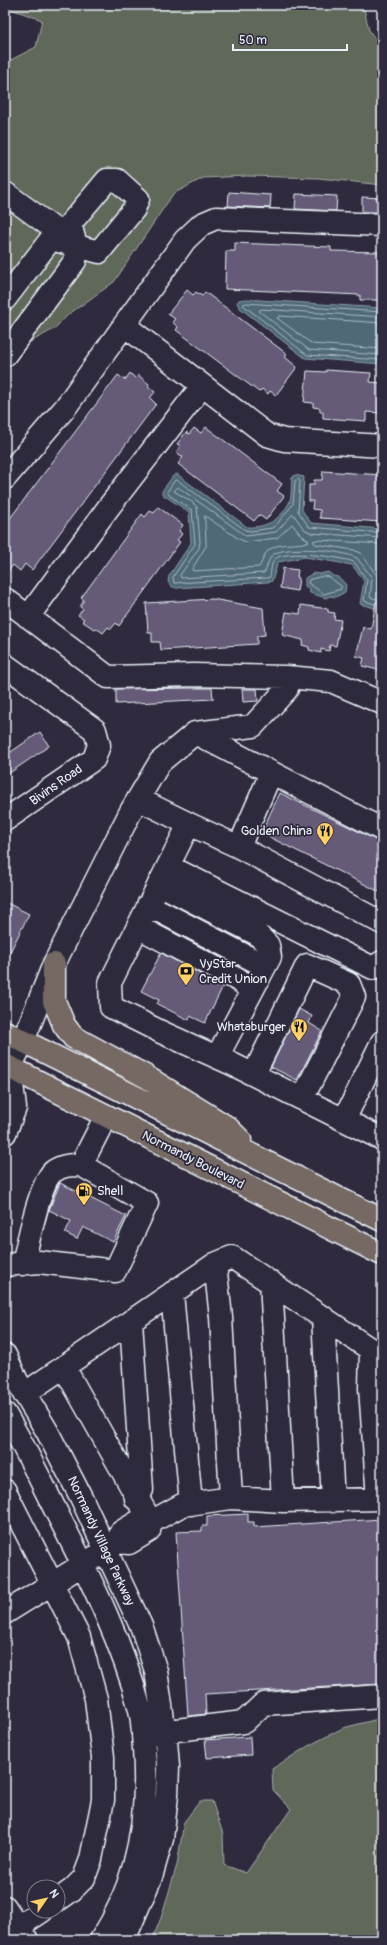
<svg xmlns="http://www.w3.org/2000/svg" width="387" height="1945" font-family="Pangolin,sans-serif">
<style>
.green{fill:#61675a;stroke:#a4aca9}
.water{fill:#4f6977;stroke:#8c9fab}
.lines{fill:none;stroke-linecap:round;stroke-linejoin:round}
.shore{stroke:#abbbc4;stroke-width:1}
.building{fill:#655a77;stroke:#e8f1f8}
.minor-casing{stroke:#e8f1f8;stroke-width:25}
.major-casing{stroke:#e8f1f8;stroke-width:25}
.minor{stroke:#2f2a3d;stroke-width:22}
.major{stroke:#766964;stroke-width:22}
.labels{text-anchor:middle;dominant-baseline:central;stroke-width:3.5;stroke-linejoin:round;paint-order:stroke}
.street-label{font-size:13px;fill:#e8f1f8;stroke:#2f2a3d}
.poi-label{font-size:13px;fill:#e8f1f8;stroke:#2f2a3d;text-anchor:end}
</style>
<rect width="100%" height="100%" fill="#2f2a3d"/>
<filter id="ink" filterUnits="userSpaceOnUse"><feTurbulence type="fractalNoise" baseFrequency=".025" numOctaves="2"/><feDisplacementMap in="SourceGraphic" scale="8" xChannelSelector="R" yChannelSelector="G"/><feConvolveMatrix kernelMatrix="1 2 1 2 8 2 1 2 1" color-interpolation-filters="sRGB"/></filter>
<g filter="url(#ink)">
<!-- green -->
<path class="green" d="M5,5H363L369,30L382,49V185L319,178L247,176L203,178L173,194L114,282L69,314L54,329L23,346L5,344V63L36,47L42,20L5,7Z
M382,1718V1940H152L161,1918L177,1865L184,1822L200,1801H212L223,1834L224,1865L246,1873L291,1809L273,1790L272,1769L308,1746L343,1728Z"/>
<!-- water -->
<path class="water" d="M244,299L382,308V364L305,358L240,308L237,303L239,300Z
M177,474L247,527C266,528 280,520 289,503C292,497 291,485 292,478L295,475L304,477L302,510L311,523L382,529V610L360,604L364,581L352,565L305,557L278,562L272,581L268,582L176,588L171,586L168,582L169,576L191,543L189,512L162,494V491L173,476Z
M328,572L333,576L339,577L346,585L345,592L336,597L330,596L326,598L310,593L309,589L305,586V578L314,573L320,574Z"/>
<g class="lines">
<!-- shore -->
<path class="shore" d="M382,312L245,303L243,305L307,355L382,360
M382,317L261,309L259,311L309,350L382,355
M382,323L280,316L277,318L312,344L382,349
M205,516L239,539L246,542L277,538L292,524L300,534L309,541C297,547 276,540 266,553C263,557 262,563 259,567L193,571L192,569L206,546Z
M382,538L311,533L304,529L293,514L276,532L246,536L178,487L174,491L192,502L197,507L200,542L199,548L180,575L181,578L264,573C268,567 267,559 274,554C288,545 341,550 357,558L372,578L370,597L382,601
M382,544L316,540L313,541L315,544L354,550L361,553L377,576V592L382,595
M324,576L329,577L341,586V589L324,594L308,583L309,580Z
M375,604L364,601L367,580L354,562C340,557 286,549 275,559C271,563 271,571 270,577L267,578L174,583L173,577L195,544L192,510L170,496L167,492L175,480H177L245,530L251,531L272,528L277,524L293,504L295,481L298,479L300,481L298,511L309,527L382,533"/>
</g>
<!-- building -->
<path class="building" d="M229,192L271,195L270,208L228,206Z
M296,194L337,196L336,211L295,209Z
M362,197L382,198V212H362Z
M235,243L331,247V251L382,252V300H360V295L225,289L226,251H235Z
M187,290L193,295L196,292L202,296L205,292L287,354L285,357L297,367L276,395L270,391L268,394L262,389L259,392L176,330L178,327L172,322L175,319L168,314Z
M326,370L371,373L370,382L382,383V413L366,412V421L323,418V412H320V408L313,407V403L304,402L307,371L326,372Z
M130,373L135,378L138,375L149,384L148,386L155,392L150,398L156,404L32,570L25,564L20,571L13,565L5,575V525L118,375L125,380Z
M206,427L282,484L277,491L284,496L266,520L259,515L254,521L178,464L183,457L176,452L181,446L177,444L186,432L189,434L194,428L201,433Z
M323,471L382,475V522L320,518V510L312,509L313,501H309V485H314V480H322Z
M158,507L183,525L179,531L182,534L177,540L180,542L119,626L116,623L111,629L108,627L103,633L96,628L94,629L82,621L84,619L78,615L83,609L80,607L84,600L81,598L142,514L145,517L150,511L154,513Z
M283,568L298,570L297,577L299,578L297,591L280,588Z
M212,599L263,608L265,635L257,636V644L161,650L160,642H152V633H148L146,603Z
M376,602H382V671L362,666L364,658L356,656L363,627L371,629Z
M301,605L328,609V612L335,613L334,619L341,620L336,646L330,645L329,651L321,649V653L309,650V647L302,645L303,640L282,635L286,612L300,614Z
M194,688H212L213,699L116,704V689Z
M242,689H257L258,701L243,702Z
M40,732L49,746L5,776V756Z
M280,793L382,843V893L261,833Z
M5,902L29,914L5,962Z
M161,953L223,986L205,1023L190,1016L189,1020L157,1004L159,1000L141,991Z
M299,1009L312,1016L309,1023L322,1031L297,1080L271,1067Z
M60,1183L126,1216L113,1242L83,1227L77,1239L65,1233L71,1221L49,1210Z
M248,1514V1522H254V1527L382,1519V1684L205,1694L206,1714L188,1716L176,1532L202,1531V1526H207V1516Z
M250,1737L251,1755L207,1758L205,1740Z"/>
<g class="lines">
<defs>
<path id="minor" d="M5,193L72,242
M5,299L51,239L99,252L134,209L138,199L117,180H107L70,224L76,245L75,261L5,355
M124,325L267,435L284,440L382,446
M5,478L65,408L185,240L202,224L216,218L382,225
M5,599L108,677L194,675L287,677L331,681L382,703
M28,617L108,508L202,386
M5,665L95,730L99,745L94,759L5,820
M195,733L379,828L382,823
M138,799L189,824L110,983L111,1007L161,1032L230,1063L382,1139
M189,824L239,847L271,773
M239,847L382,923
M168,866L373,968L382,962
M159,884L257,934L268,945L270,957L217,1057
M148,905L265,966
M138,927L242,982L251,992
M5,1073L10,1068L23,1041L54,964L131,811L160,762L195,733L253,726L287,689V677
M254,1074L307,965L349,984L354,997L302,1099
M344,1120L382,1042
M5,1133L15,1108L10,1068
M23,1264C27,1246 41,1179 54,1171C63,1165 71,1165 81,1165
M215,1264L221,1317L231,1498
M5,1265L39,1262L115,1271L147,1203L81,1165L106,1116
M271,1282L283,1501
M172,1293L191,1504
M323,1317L333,1501
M131,1321L142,1490L136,1499
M371,1349L370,1388L378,1499
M5,1355L17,1381L47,1431L81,1497L142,1628L156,1671L166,1740L168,1766L167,1795L162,1839L151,1877L124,1940
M64,1367L151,1522L182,1505L231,1498L283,1501L382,1499
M24,1394L215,1264L232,1257L382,1357
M5,1414C26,1448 43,1486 61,1521C92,1582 123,1644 140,1710C143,1722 143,1737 144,1749C149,1817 138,1882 101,1940
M5,1491L79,1637L96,1699L103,1757V1800L91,1859L84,1878L72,1890L58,1900
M5,1613L119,1542L129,1543L149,1531L151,1522L141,1520L121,1532L119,1542
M151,1733L244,1722L263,1704L382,1696
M5,1907L27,1940
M18,1927L42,1911"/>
<path id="major" d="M54,964V1001L64,1025L73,1037L145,1076L227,1127L240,1140
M5,1032L382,1220
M5,1065L382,1254"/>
</defs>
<!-- minor casing -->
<use href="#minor" class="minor-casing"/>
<!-- major casing -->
<use href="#major" class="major-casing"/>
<!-- minor -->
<use href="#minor" class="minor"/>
<!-- major -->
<use href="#major" class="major"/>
</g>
</g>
<!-- icons -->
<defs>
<symbol id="restaurant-pin" viewBox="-11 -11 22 30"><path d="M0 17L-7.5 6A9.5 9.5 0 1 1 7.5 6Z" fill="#ffd166" stroke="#2f2a3d"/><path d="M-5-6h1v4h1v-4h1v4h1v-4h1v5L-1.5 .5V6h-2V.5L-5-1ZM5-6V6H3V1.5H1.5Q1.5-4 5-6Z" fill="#111"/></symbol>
<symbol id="bank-pin" viewBox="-11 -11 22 30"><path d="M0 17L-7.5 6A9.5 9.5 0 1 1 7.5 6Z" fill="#ffd166" stroke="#2f2a3d"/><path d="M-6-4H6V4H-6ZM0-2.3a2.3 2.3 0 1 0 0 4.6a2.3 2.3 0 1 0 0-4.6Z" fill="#111"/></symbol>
<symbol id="fuel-pin" viewBox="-11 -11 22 30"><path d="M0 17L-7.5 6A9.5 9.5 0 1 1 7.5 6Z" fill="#ffd166" stroke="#2f2a3d"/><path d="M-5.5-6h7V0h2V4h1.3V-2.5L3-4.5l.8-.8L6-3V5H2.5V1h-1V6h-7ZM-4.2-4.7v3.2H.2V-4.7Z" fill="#111"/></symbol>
</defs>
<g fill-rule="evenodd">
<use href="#restaurant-pin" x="315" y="821" width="20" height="27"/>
<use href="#bank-pin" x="176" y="961" width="20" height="27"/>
<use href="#restaurant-pin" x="289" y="1017" width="20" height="27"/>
<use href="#fuel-pin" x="74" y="1181" width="20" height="27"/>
</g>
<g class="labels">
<!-- street labels -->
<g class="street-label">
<text transform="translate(56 785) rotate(-35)">Bivins Road</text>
<text transform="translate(193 1160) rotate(27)">Normandy Boulevard</text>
<text transform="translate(101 1541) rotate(65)">Normandy Village Parkway</text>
</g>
<!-- poi labels -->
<g class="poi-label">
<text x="312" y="831">Golden China</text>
<text x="199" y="964" text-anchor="start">VyStar<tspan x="199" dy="15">Credit Union</tspan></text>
<text x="286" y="1027">Whataburger</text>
<text x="97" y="1191" text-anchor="start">Shell</text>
</g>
</g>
<!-- margin -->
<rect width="387" height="1945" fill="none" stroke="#2f2a3d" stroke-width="20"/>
<rect x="10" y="10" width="367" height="1925" fill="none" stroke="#e8f1f8" stroke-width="1.5" filter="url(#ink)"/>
<!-- north arrow -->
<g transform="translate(46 1899) rotate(56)"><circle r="19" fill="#2f2a3d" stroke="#797a88"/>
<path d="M0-3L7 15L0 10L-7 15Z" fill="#ffd166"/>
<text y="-6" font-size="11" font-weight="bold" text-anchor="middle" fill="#e8f1f8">N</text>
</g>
<!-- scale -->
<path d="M233 44v6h114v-6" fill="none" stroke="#e8f1f8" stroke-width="2"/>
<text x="239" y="44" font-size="12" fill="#e8f1f8" stroke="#2f2a3d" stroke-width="3" paint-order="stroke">50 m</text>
</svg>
